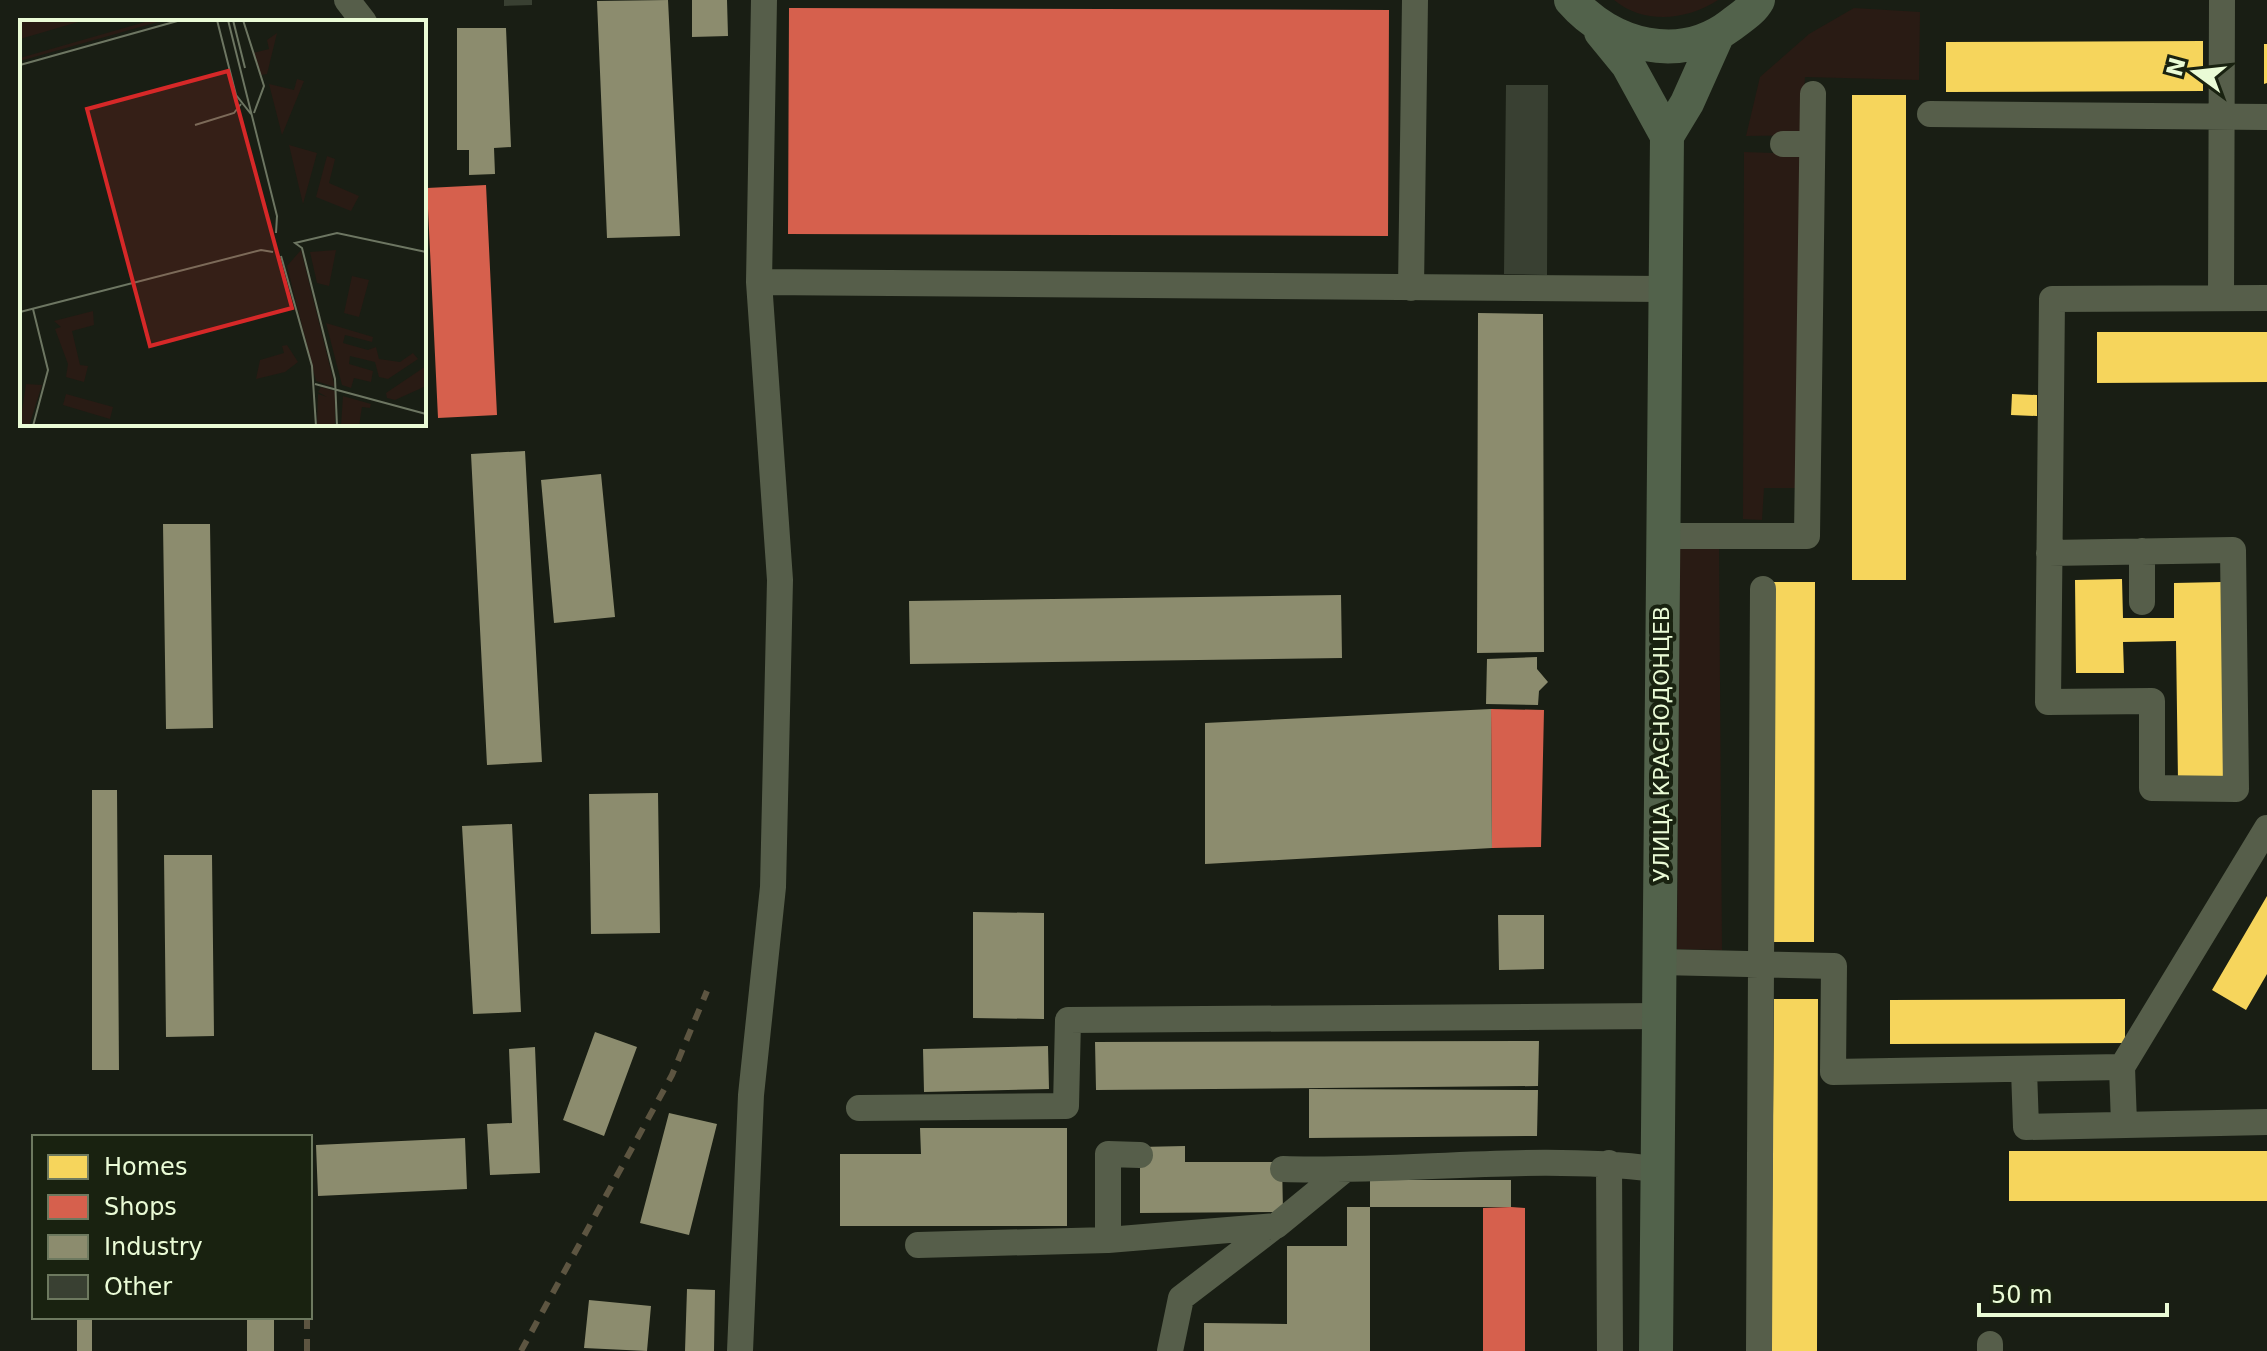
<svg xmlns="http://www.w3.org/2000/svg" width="2267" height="1351" font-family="'DejaVu Sans',sans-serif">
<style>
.green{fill:#291b14}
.homes{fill:#f6d55c}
.shops{fill:#d6604d}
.industry{fill:#8c8c6e}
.building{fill:#394032}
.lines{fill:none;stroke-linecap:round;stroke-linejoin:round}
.minor{stroke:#565e4a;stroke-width:26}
.major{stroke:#52624b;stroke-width:34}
.rail{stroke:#5d5541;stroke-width:6;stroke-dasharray:12 10;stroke-linecap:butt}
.labels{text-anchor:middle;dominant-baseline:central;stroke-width:8;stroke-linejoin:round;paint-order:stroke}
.street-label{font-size:22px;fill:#eafbd6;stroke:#192210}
.inset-road{fill:none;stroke:#6d7662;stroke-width:2}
.view{fill:#d62828;fill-opacity:0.15;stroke:#d62828;stroke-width:4}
.inset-edge{fill:none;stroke:#eafbd6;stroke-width:4}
</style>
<rect width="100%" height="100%" fill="#191e14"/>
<!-- green -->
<path class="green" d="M1614,0H1718C1688,20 1644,25 1614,0Z
M1854,8L1920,12L1919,80L1805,77L1801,135L1746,136L1760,77L1809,34Z
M1744,152L1802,154L1797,488H1764L1762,520L1743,519Z
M1719,546L1722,950L1677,949L1680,548Z"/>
<!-- homes -->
<path class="homes" d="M2203,41V91L1946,92V42Z
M2264,44H2267V83L2264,84Z
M1852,95H1906V580H1852Z
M2097,332H2267V382L2097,383Z
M2012,394L2037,395V416L2011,415Z
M2122,579L2123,618H2174V583L2222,582L2224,781H2178L2176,641L2123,642L2124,673H2076L2075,580Z
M1773,582H1815L1814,942H1772Z
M2267,896V974L2246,1010L2212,990Z
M1774,999H1818L1817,1351H1771Z
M2125,999V1043L1890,1044V1000Z
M2009,1151H2267V1201H2009Z"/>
<!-- shops -->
<path class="shops" d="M789,8L1389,10L1388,236L788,234Z
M486,185L497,415L438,418L427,188Z
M1491,709L1544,710L1541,847L1492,848Z
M1511,1207L1525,1208V1351H1483V1208Z"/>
<!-- industry -->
<path class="industry" d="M668,0L680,236L607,238L597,1Z
M692,0H727L728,36L692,37Z
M457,28H506L511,147L494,148L495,174L469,175V150H457Z
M1478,313L1543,314L1544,652L1477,653Z
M525,451L542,762L487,765L471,454Z
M601,474L615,617L554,623L541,480Z
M163,524H210L213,728L166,729Z
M1341,595L1342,658L910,664L909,601Z
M1537,657V669L1548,682L1539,691L1538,705L1486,704L1487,659Z
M1491,709L1492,848L1205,864V723Z
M92,790H117L119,1070H92Z
M658,793L660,933L591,934L589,794Z
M512,824L521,1012L473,1014L462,826Z
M164,855H212L214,1036L166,1037Z
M973,912L1044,913V1019L973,1018Z
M1498,915H1544V969L1499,970Z
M595,1032L637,1047L604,1136L563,1120Z
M1539,1041L1538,1086L1096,1090L1095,1042Z
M1048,1046L1049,1089L924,1092L923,1049Z
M535,1047L540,1173L490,1175L487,1124L512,1123L509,1049Z
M1309,1089L1538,1090L1537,1136L1309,1138Z
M669,1113L717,1124L689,1235L640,1223Z
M920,1128H1067V1226H840V1154H921Z
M465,1138L467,1189L318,1196L316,1145Z
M1185,1146V1162H1282L1283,1212L1140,1213V1147Z
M1370,1180H1511V1207H1370V1351H1204V1323L1287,1324V1246H1347V1207H1370Z
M687,1289L715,1290L714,1351H685Z
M589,1300L651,1306L647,1351L584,1348Z
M77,1317H92V1351H77Z
M247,1317H274V1351H247Z"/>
<!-- building -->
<path class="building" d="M504,0H532V5L504,6Z
M1506,85H1548L1547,275L1504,274Z"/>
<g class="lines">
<!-- minor -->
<path class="minor" d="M347,0L364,22
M764,0L759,282L1665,289
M1930,114L2267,117
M1783,144H1812
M1411,288L1415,0
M2221,298L2222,0
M1662,536H1807L1813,94
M2142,551V602
M2049,553L2233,550L2236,789L2152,788V701L2048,702L2052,299L2267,298
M1660,962L1834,966L1833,1072L2122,1067L2124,1124
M2122,1067L2267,828
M2024,1070L2026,1127L2267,1122
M859,1108L1066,1106L1068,1020L1659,1016
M1140,1155L1108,1154V1240L1276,1226L1343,1171
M1609,1163L1610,1351
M1283,1169C1405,1173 1535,1153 1655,1169
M918,1245L1108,1240
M1759,1350L1763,589
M740,1351L751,1095L773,887L780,580L759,282
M1170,1351L1181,1298L1275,1226
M1990,1351V1344"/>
<!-- major -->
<path class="major" d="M1571,0C1611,46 1680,64 1731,25C1741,17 1752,11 1758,0
M1601,32L1628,65L1667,136
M1656,1351L1667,136L1687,103L1717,36"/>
<!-- rail -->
<path class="rail" d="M307,1317V1351
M521,1351L672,1075L707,991"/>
</g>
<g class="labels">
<!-- street labels -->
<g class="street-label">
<text transform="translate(1661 744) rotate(-90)">УЛИЦА КРАСНОДОНЦЕВ</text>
</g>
</g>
<!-- overview -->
<g transform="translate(20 20)">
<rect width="406" height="406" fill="#191e14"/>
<path d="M132,0H145L0,41V38ZM277,59L284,61L262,115L249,64L274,70ZM269,125L297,133L283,184ZM307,136L315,139L309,163L339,176L331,191L296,177ZM281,230L315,367L296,361L267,246ZM332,256L349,260L339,297L324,293ZM73,291L74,305L52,311L60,345L68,346L64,362L46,357L48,344L35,309L41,307L34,301ZM306,303L353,317L352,322L325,315L323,323L348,330L356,327L359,339L380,342L393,333L398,339L368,359L359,357L355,342L330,336L329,344L353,351L351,362L334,358L331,368L322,365ZM267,325L278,342L265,352L236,359L240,340L264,333L262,326ZM406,346V366L375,380L367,378L366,373ZM6,364L22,365L9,406L0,404ZM301,367L315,371V406H297L298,374L307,377L298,372ZM46,374L93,387L90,399L43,385ZM323,376L351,384L350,388L342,387L339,406H321Z" fill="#291b14"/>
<path d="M257,13L247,54L241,55L233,33L249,29L247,20ZM316,230L309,266L297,263L290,232Z" fill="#291b14"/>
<path d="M0,0H65L0,19Z" fill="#291b14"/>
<path class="inset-road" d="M197,0L216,75L231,94M208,0L257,196L256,213M213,0L225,48M223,0L244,66L234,93M0,45L161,0M175,105L214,93L221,84M261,236L292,346L296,406M0,292L241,230L253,232M295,364L406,394M13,406L28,350L13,289M317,406L315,359L282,228L275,223L317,213L406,232"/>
<path class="view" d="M208,51L272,288L130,326L67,89Z"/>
<rect width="406" height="406" class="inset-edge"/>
</g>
<!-- legend -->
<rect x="32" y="1135" width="280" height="184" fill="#192210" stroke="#6d795f" stroke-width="2"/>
<rect x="48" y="1155" width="40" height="24" fill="#f6d55c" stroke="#6d795f" stroke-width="2"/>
<text x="104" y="1175" font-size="24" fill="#eafbd6">Homes</text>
<rect x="48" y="1195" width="40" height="24" fill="#d6604d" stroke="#6d795f" stroke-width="2"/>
<text x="104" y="1215" font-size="24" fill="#eafbd6">Shops</text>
<rect x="48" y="1235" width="40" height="24" fill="#8c8c6e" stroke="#6d795f" stroke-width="2"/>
<text x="104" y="1255" font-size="24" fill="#eafbd6">Industry</text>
<rect x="48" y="1275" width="40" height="24" fill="#394032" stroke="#6d795f" stroke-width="2"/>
<text x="104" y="1295" font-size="24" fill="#eafbd6">Other</text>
<!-- north arrow -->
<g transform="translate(2195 72) rotate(285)" stroke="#192210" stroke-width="6" paint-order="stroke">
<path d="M0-6L14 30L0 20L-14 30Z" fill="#eafbd6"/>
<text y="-12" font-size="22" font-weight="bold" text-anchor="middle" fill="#eafbd6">N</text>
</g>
<!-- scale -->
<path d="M1979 1303v12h188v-12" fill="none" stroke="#eafbd6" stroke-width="4"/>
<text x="1991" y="1303" font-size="24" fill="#eafbd6" stroke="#192210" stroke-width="6" paint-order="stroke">50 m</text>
</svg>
